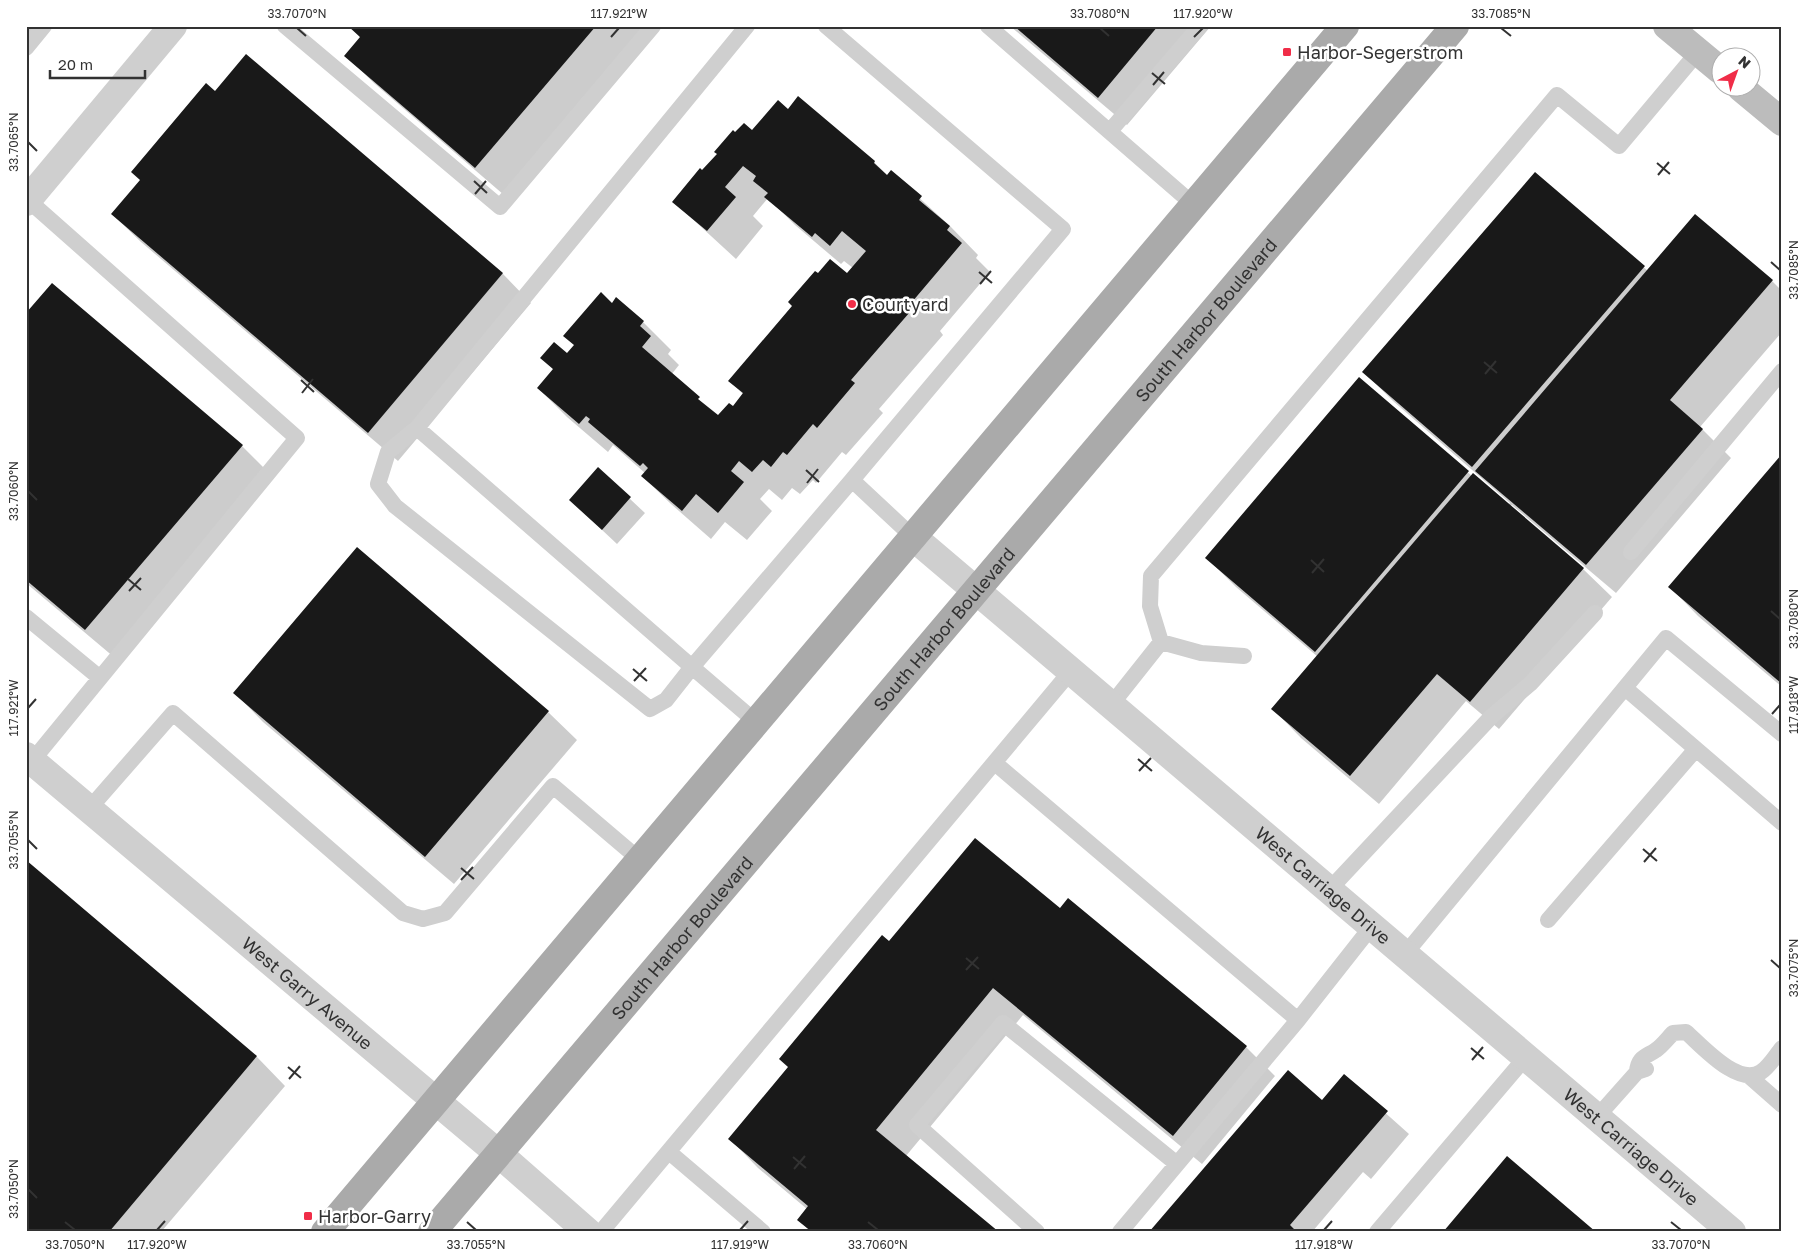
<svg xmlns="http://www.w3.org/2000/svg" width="1808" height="1258" font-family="'Golos Text',sans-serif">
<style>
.shadow{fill:#0003}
.building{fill:#191919}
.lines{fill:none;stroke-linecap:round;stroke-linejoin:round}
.lane{stroke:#cfcfcf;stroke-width:16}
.street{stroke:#cfcfcf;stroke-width:28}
.secondary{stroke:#bcbcbc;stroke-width:28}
.primary{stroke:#aaa;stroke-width:28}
.ticks{fill:none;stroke:#323232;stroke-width:2}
.poi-dot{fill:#f02d48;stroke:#fff;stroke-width:2}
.labels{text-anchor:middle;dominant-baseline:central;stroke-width:5;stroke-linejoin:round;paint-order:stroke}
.poi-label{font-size:18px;fill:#323232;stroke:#fff;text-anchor:start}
.street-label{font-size:18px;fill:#323232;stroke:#fff}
.neatline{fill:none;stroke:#323232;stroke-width:2}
.ticks-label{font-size:12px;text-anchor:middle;fill:#323232}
</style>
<rect width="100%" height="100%" fill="#fff"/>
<!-- shadow -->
<path class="shadow" d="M26,26H48L26,51Z
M349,26H649L504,195L375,84L346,56L361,38Z
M1010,26H1211L1127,125Z
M246,56L503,274L531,303L398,461L141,242L112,214Z
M788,111L874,162L888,176L891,172L950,226L978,255L976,258L990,272L940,331L943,335L879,409L883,413L846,455L842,452L816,483L813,480L800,494L792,488L782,500L769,489L760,499L772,511L747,540L725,522L711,539L671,504L642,476L645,473L613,445L608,452L567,417L538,388L554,370L542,358L567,355L613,304L643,322L671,350L668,354L679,365L671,375L718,417L733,407L744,395L730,381L818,275H847L853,268L844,261L841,264L795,225L768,198L753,216L763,226L736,259L674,202L735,134L752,132Z
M1535,173L1648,271L1772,281L1782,291V332L1700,427L1731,458L1616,593L1512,505L1510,506L1583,569L1612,597L1499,729L1466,701L1379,804L1301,738L1273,709L1318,657L1236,587L1207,558L1359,379L1472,476L1508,505L1510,503L1393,401L1364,372Z
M26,315L242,446L270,474L115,658L26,583Z
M1782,456V687L1698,616L1670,587Z
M598,469L645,513L617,544L585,514Z
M235,693L548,712L577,740L454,884L263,722Z
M26,862L257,1057L285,1086L161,1232H26Z
M1068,900L1246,1047L1275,1076L1202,1164L1023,1015L906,1156L997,1232H811L799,1220L807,1209L758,1168L730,1139L889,943L1060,910Z
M1344,1076L1409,1134L1371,1179L1363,1172L1312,1232H1150L1322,1102Z"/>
<!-- building -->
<path class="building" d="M348,26H596L475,168L344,56L360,37Z
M1014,26H1158L1098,98Z
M246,54L503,273L368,433L111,214L140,180L131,172L206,83L215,91Z
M798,96L875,161L874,163L887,175L891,170L922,196L919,200L950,226L947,230L962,243L912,302L916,305L851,380L855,383L817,428L813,424L787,455L783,452L771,467L763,460L752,472L739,461L731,471L744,482L718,513L696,494L682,511L641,476L648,468L643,463L640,466L588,422L590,419L586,416L579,424L537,388L553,369L540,358L554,342L567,353L574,345L563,336L601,292L612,303L616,297L644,321L640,326L651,336L642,347L700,397L698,399L718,415L729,403L733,406L743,393L728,381L792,306L788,302L815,271L818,273L830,259L847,273L866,251L842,231L830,246L815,233L812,237L764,197L768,193L753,181L756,176L743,166L725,187L736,197L707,231L672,202L700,168L702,170L717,154L714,152L733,130L735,132L744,123L752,130L778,100L788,109Z
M1535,172L1645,266L1472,467L1362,372Z
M1695,214L1773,280L1670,400L1703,429L1586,565L1475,471Z
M52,283L243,445L85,630L26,580V313Z
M1359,377L1469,471L1315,652L1205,558Z
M1782,454V684L1668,587Z
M598,467L631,497L602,530L569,500Z
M1473,473L1584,568L1470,702L1437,674L1350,776L1271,709Z
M357,547L549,711L425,857L233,693Z
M975,838L1060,908L1068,898L1247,1046L1173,1136L993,988L876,1130L999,1232H812L797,1220L808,1206L728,1139L788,1067L779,1059L882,935L889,941Z
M26,860L257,1056L109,1232H26Z
M1288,1070L1322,1100L1344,1074L1388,1111L1290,1225L1297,1232H1149Z
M1507,1156L1596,1232H1443Z"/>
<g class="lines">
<!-- lane -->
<path class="lane" d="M285,26L500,207L653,26
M826,26L1063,229L852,480L913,537
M988,26L1194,205
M26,48L44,26
M1110,131L1200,26
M28,200L297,438L32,761
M417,428L692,667L666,700L650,709L395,506L378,484L388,452L417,428L747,26
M1631,552L1782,371
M26,617L100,678
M1161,642L1201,653L1244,656
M1625,688L1782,823
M1111,705L1161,642L1150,606L1151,576L1557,95L1619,146L1698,52
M756,722L692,667L852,480
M996,764L1298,1020
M89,809L173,713L403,913L423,919L445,913L553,786L640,860
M1329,890L1492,716L1530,684L1595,613
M1548,920L1696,749
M1405,954L1666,638L1782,734
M1637,1072C1638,1057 1646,1057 1656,1050C1662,1046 1668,1038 1673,1033L1686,1032C1702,1046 1738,1087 1761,1072C1769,1067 1776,1055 1782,1048
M1749,1076L1782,1105
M1597,1117L1637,1072L1646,1069
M669,1152L763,1232
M601,1232L1071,671
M1037,1232L917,1125L1003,1023L1177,1164
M1120,1232L1298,1020L1372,926
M1377,1232L1526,1057"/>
<!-- street -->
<g class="street">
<path d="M26,202L173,26"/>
<path id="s1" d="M913,537L1732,1232"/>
<path id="s2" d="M26,756L499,1154L588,1232"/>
</g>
<!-- secondary -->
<path class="secondary" d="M1667,26L1720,70
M1741,88L1782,122"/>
<!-- primary -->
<g class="primary">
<path d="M325,1232L1345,26"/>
<path id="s3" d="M432,1232L1455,26"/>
</g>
</g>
<!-- ticks -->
<path class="ticks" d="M297,28L306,36M1100,28L1109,36M1501,28L1511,36M611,37L619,28M1194,37L1203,28M1152,73L1165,84M1153,85L1164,72M28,142L37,151M1657,163L1670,174M1658,175L1669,162M474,181L487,193M475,194L486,181M1771,262L1780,270M979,272L992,283M980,284L991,271M1484,362L1497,373M1485,374L1496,361M301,380L314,392M302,393L313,379M806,470L819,482M807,483L818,469M28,491L37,500M1311,560L1324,572M1312,573L1324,559M128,579L141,590M129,591L141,578M1771,611L1780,619M633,669L647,681M634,681L646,668M28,708L36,699M1772,714L1780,705M1138,759L1152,771M1139,771L1151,758M28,840L37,849M1643,849L1657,861M1644,862L1656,848M461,868L474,879M461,880L473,867M966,958L979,969M1771,960L1780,968M966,970L978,957M1471,1048L1484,1059M1472,1060L1483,1047M288,1067L301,1078M289,1079L300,1066M793,1157L806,1168M794,1169L805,1156M28,1189L37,1198M65,1222L75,1230M467,1222L476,1230M868,1222L878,1230M1671,1222L1681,1230M157,1230L165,1221M740,1230L748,1221M1324,1230L1332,1221"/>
<!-- markers -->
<g class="poi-dot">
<rect x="1282" y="47" width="10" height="10" rx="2.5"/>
<circle cx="852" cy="304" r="5"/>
<rect x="303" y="1211" width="10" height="10" rx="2.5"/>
</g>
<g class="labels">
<!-- poi labels -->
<g class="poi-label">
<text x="1297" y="52">Harbor-Segerstrom</text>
<text x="862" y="304">Courtyard</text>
<text x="318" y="1216">Harbor-Garry</text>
</g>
<!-- street labels -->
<g class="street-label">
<text stroke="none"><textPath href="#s3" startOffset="1196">South Harbor Boulevard</textPath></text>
<text stroke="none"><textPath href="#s3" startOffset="791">South Harbor Boulevard</textPath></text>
<text stroke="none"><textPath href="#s1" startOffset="538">West Carriage Drive</textPath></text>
<text stroke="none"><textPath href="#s3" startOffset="386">South Harbor Boulevard</textPath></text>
<text stroke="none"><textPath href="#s2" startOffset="368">West Garry Avenue</textPath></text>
<text stroke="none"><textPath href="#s1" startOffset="942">West Carriage Drive</textPath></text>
</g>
</g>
<!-- border -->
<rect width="1808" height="1258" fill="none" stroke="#ffffff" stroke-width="55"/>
<!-- north arrow -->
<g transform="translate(1736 72) rotate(41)"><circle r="24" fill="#ffffff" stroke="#adadad"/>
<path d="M0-4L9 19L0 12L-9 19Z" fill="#f02d48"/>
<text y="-8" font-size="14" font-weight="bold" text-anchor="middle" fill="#323232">N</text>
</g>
<!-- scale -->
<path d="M50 70v8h95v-8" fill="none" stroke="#323232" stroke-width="2.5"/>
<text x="58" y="70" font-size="15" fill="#323232" stroke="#ffffff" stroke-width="4" paint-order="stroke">20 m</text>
<rect x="28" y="28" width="1752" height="1202" class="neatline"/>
<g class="ticks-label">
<text x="297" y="18">33.7070°N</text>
<text x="619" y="18">117.921°W</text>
<text x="1100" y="18">33.7080°N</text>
<text x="1203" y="18">117.920°W</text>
<text x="1501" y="18">33.7085°N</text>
<text transform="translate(14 142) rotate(-90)" y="4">33.7065°N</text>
<text transform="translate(1794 270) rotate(-90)" y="4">33.7085°N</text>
<text transform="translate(14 491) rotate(-90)" y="4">33.7060°N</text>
<text transform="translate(1794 619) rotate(-90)" y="4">33.7080°N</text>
<text transform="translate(1794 705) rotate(-90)" y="4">117.918°W</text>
<text transform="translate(14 708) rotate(-90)" y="4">117.921°W</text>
<text transform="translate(14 840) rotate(-90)" y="4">33.7055°N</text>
<text transform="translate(1794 968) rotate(-90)" y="4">33.7075°N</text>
<text transform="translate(14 1189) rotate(-90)" y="4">33.7050°N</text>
<text x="75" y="1249">33.7050°N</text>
<text x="157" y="1249">117.920°W</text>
<text x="476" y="1249">33.7055°N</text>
<text x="740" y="1249">117.919°W</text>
<text x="878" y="1249">33.7060°N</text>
<text x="1324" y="1249">117.918°W</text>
<text x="1681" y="1249">33.7070°N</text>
</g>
</svg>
